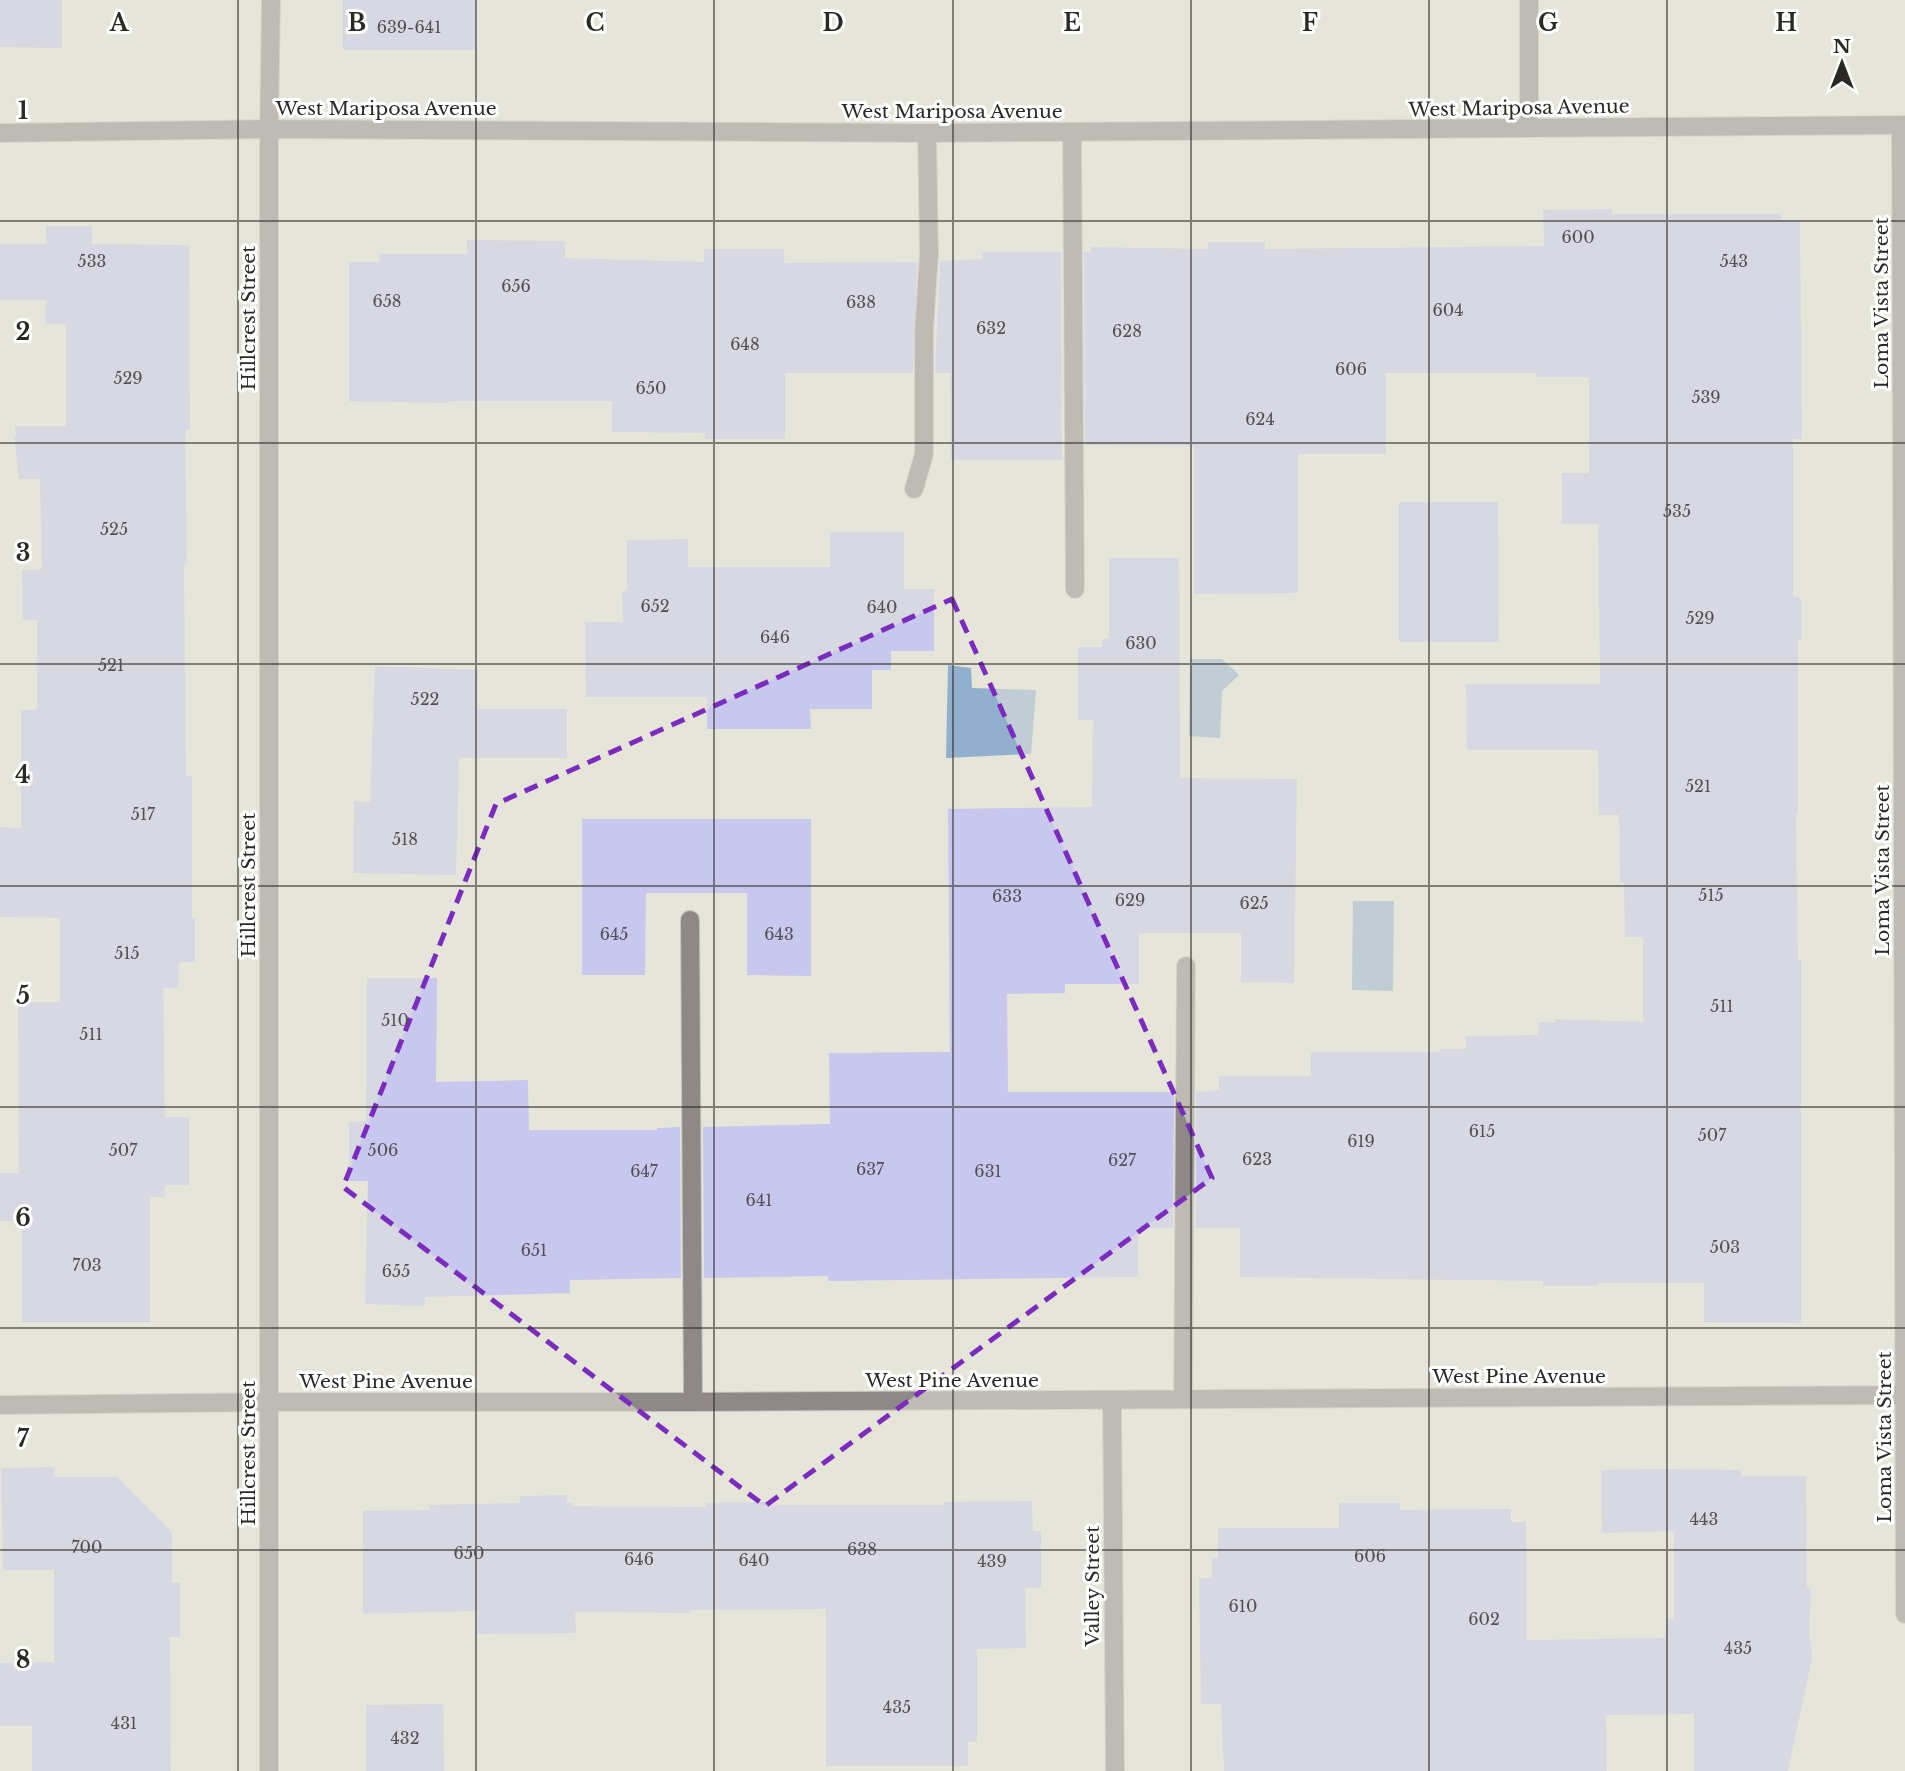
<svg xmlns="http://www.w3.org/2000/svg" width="1905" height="1771" font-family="'Libre Baskerville',serif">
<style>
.water{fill:#92b0ce}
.building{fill:#c8c7ee}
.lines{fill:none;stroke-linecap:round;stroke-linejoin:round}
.minor-casing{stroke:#c4c3b9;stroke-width:20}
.minor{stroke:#8e8889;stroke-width:18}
.marked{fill:none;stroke:#7b2cbf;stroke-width:5;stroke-dasharray:14 9;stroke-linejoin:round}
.grid{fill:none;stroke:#2a2925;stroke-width:2;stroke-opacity:0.55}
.labels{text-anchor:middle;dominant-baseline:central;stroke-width:6;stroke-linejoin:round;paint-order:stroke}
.number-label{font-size:16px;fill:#525057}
.street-label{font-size:19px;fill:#2a2925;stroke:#fff}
.grid-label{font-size:23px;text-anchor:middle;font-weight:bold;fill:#2a2925;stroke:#fff;stroke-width:6;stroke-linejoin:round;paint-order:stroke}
</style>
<rect width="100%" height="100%" fill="#e6e5d9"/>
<!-- water -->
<path class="water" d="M1190,659H1222L1239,675L1222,691L1220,738L1189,736Z
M948,665L971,668L972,688L1036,690L1031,754L946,758Z
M1353,901H1394L1393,991L1352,990Z"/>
<!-- building -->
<path class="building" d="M0,0H62V48L0,47Z
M343,0H476V50H343Z
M1612,209V214H1781V220H1800L1802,439H1793V596L1801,598L1802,639H1798V814H1796L1798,960H1801V1323L1704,1322V1283H1597V1286H1543V1281L1240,1277V1228H1196V1092L1219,1090V1076H1311V1052H1440V1049H1466V1036L1538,1035L1539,1022L1555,1023V1019L1643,1022V937H1625L1624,883H1620L1619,815H1599L1598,750H1467L1466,684H1600L1598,524H1562V473H1589V377H1536L1537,373H1386V454H1298V593L1194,594V446L1085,445L1084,252H1091V247L1208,249V242H1265V249L1544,246L1543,210Z
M46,226H92V244L189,245L190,430H185L187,564H184L186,776H192V918H195V962H179L178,988H163L165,1117H189V1185H165V1197H150V1322H22V1221H0V1173H19L18,1002H60V918L0,917V827L21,828V710H37V620H23L22,570L42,569L40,479H19L14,436H16L15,426H66V324H45L46,300H0V244H46Z
M467,240L565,241V258L704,262V249H784V263L917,262L913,373H785V439H705V433L612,432V401H449V403L349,401V262H379V254H467Z
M982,252H1061L1062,460H951L950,373H935L940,261L982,259Z
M1399,502H1498L1499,642H1399Z
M830,532H904V589H934V651H891V670H872V709H810L811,729H707V697H586L585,622H623L622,591H627V540L688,539V567H830Z
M1109,558H1179L1180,778L1297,779L1294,983L1241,982V933H1139V984H1065V993L1007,994L1008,1092H1174L1173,1228H1138V1277L828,1281V1276L704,1278L703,1127L830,1124L829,1053L950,1052L948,809L1092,807L1093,720H1078V647H1102V639H1109Z
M375,666L478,670L477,709H567V758H459L456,875L353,873L354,801L370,802Z
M582,819H811V976L747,975V893H646L645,975H582Z
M367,978H437L436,1082L528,1080L529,1130H657V1128L680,1127L681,1278L570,1280V1293L425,1297V1306L365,1304L368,1181H349V1122L366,1121Z
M54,1467V1477H117L172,1532V1583H180V1637H170L171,1771H32V1726H0V1663L54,1662V1570H3L1,1468Z
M1652,1469L1741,1470V1476H1806L1807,1588H1811L1809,1632L1812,1658L1788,1771H1694V1714L1606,1715L1607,1771H1224L1221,1704H1201L1199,1578H1212V1558H1218V1528H1339V1503H1400V1510L1511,1509V1522H1526L1527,1640L1665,1638L1666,1619H1674V1531L1602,1533L1601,1470Z
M567,1495V1503H573V1506L706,1507V1503L771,1502V1505H944V1502L1032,1501L1033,1531H1041V1588H1025L1026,1648L977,1649V1742H968V1766H826V1609L689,1610V1613L575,1612L576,1633L477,1634V1611L363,1614V1511L430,1510L429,1505L520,1503V1496Z
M443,1704L444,1771H366V1705Z"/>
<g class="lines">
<defs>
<path id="minor" d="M1901,125L1905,1614
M1529,128V0
M1072,132L1075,589
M0,133L269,129L927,133L1905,125
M914,489L924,454V331L929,254L927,133
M690,920L693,1402
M1183,1398L1186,966
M1112,1400L1115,1771
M0,1405L269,1402H693L1905,1395
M269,1771V129L271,0"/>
</defs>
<!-- minor casing -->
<use href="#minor" class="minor-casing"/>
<!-- minor -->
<use href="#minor" class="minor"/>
</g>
<!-- marked area -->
<path d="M0 0H1905V1771H0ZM952,599L1212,1178L765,1506L343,1187L496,804Z" fill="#e6e5d9" fill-opacity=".55" fill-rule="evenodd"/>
<path class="marked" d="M952,599L1212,1178L765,1506L343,1187L496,804Z"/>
<!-- grid -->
<path class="grid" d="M238,0V1771M476,0V1771M714,0V1771M953,0V1771M1191,0V1771M1429,0V1771M1667,0V1771M0,221H1905M0,443H1905M0,664H1905M0,886H1905M0,1107H1905M0,1328H1905M0,1550H1905"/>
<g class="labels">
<!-- number labels -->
<g class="number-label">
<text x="409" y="27">639-641</text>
<text x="1578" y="237">600</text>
<text x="92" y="261">533</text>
<text x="1734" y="261">543</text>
<text x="516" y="286">656</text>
<text x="387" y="301">658</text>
<text x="861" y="302">638</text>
<text x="1448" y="310">604</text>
<text x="991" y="328">632</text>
<text x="1127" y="331">628</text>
<text x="745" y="344">648</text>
<text x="1351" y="369">606</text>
<text x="128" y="378">529</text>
<text x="651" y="388">650</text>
<text x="1706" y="397">539</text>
<text x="1260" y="419">624</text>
<text x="1677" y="511">535</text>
<text x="114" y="529">525</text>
<text x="655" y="606">652</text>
<text x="882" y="607">640</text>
<text x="1700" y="618">529</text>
<text x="775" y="637">646</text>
<text x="1141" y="643">630</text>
<text x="111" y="665">521</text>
<text x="425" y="699">522</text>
<text x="1698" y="786">521</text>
<text x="143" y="814">517</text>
<text x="405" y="839">518</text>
<text x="1711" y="895">515</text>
<text x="1007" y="896">633</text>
<text x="1130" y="900">629</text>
<text x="1254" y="903">625</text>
<text x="614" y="934">645</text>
<text x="779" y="934">643</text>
<text x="127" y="953">515</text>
<text x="1722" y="1006">511</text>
<text x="395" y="1020">510</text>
<text x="91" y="1034">511</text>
<text x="1482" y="1131">615</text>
<text x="1712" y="1135">507</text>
<text x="1361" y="1141">619</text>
<text x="123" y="1150">507</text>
<text x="383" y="1150">506</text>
<text x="1257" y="1159">623</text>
<text x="1122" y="1160">627</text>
<text x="870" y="1169">637</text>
<text x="644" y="1171">647</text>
<text x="988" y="1171">631</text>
<text x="759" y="1200">641</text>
<text x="1725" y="1247">503</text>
<text x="534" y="1250">651</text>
<text x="87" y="1265">703</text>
<text x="396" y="1271">655</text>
<text x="1704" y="1519">443</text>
<text x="87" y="1547">700</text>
<text x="862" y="1549">638</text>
<text x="469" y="1553">650</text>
<text x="1370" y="1556">606</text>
<text x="639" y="1559">646</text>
<text x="754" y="1560">640</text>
<text x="992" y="1561">439</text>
<text x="1243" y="1606">610</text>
<text x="1484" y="1619">602</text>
<text x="1738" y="1648">435</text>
<text x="897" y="1707">435</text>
<text x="124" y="1723">431</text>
<text x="405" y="1738">432</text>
</g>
<!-- street labels -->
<g class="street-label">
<text x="386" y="108">West Mariposa Avenue</text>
<text transform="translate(1519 108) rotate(-1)">West Mariposa Avenue</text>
<text x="952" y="111">West Mariposa Avenue</text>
<text transform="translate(1881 303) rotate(-90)">Loma Vista Street</text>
<text transform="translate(248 318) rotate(-90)">Hillcrest Street</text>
<text transform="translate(1882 870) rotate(-90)">Loma Vista Street</text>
<text transform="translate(248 885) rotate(-90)">Hillcrest Street</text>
<text x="1519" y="1376">West Pine Avenue</text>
<text x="952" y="1380">West Pine Avenue</text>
<text x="386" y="1381">West Pine Avenue</text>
<text transform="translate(1884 1437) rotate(-90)">Loma Vista Street</text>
<text transform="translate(248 1453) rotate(-90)">Hillcrest Street</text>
<text transform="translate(1092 1586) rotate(-90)">Valley Street</text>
</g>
</g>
<g class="grid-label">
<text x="119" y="31">A</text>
<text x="357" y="31">B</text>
<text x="595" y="31">C</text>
<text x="833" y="31">D</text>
<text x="1072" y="31">E</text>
<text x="1310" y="31">F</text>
<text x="1548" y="31">G</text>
<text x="1786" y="31">H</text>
<text x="23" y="119">1</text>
<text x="23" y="340">2</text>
<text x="23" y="561">3</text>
<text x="23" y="783">4</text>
<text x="23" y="1004">5</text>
<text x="23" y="1226">6</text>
<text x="23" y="1447">7</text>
<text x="23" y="1668">8</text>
</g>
<!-- north arrow -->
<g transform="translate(1842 63)" stroke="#ffffff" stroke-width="5" paint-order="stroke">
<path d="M0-5L12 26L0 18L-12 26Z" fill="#2a2925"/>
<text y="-10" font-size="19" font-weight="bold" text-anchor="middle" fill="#2a2925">N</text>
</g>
</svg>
